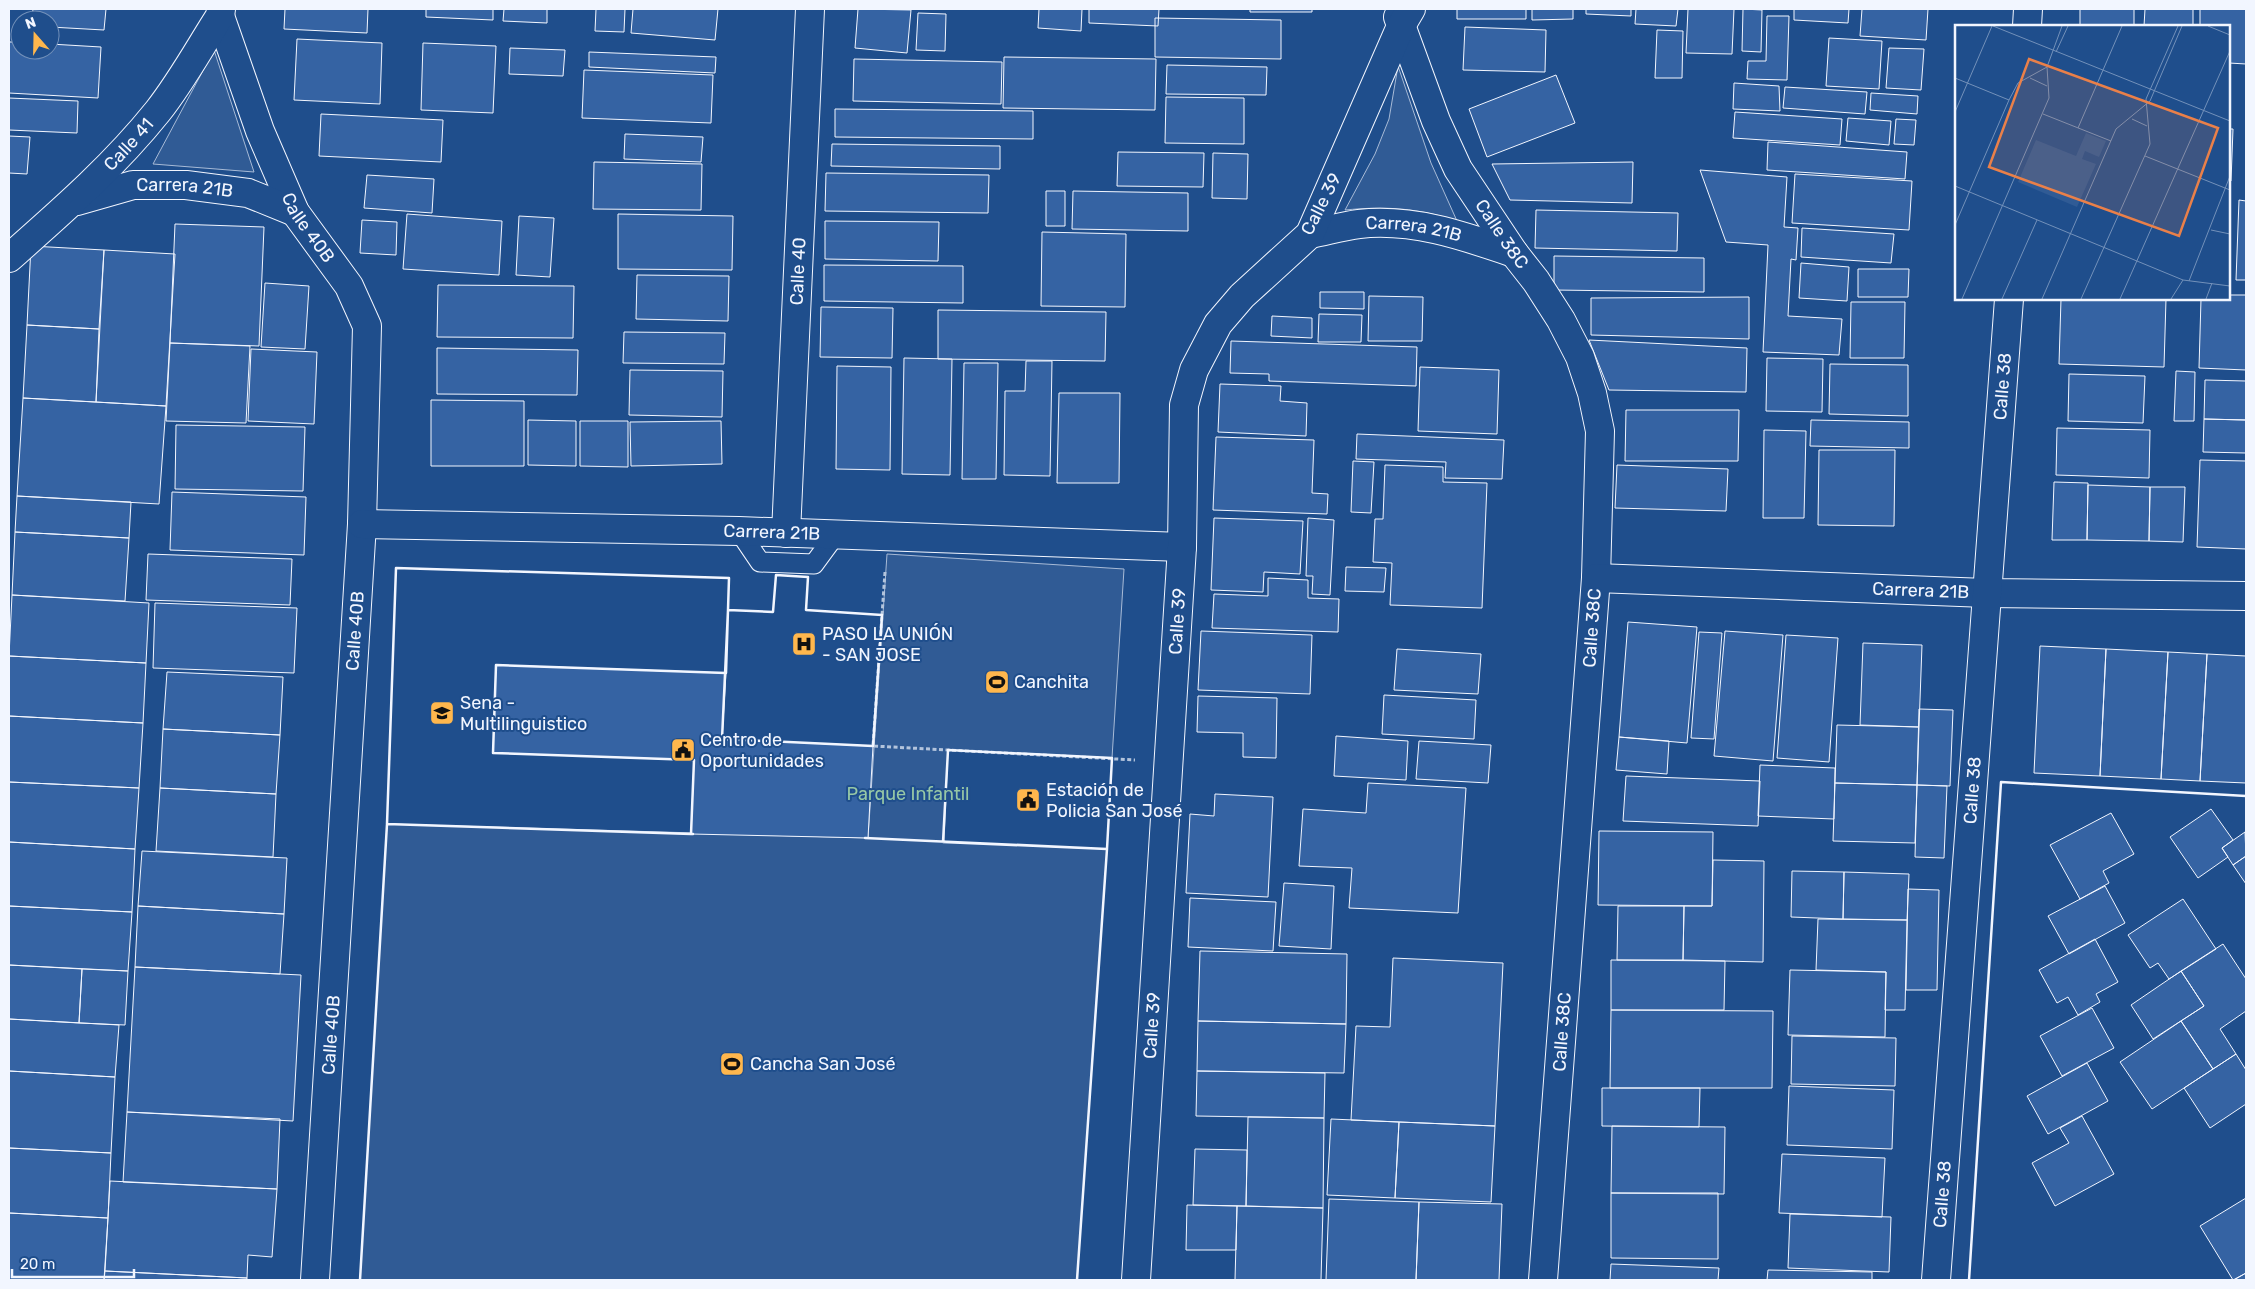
<svg xmlns="http://www.w3.org/2000/svg" width="2255" height="1289" font-family="Rubik,sans-serif">
<style>
.green{fill:#305b95;stroke:#a8bbd7}
.building{fill:#3563a3;stroke:#f2f6ff}
.lines{fill:none;stroke-linecap:round;stroke-linejoin:round}
.lane-casing{stroke:#f2f6ff;stroke-width:21}
.street-casing{stroke:#f2f6ff;stroke-width:30}
.path{stroke:#b3c4dc;stroke-width:3;stroke-dasharray:4 2.5;stroke-linecap:butt}
.lane{stroke:#1f4e8c;stroke-width:19}
.street{stroke:#1f4e8c;stroke-width:28}
.wall{stroke:#f2f6ff;stroke-width:2.5}
.labels{text-anchor:middle;dominant-baseline:central;stroke-width:4;stroke-linejoin:round;paint-order:stroke}
.street-label{font-size:18px;fill:#f2f6ff;stroke:#1f4e8c}
.poi-label{font-size:18px;fill:#f2f6ff;stroke:#1f4e8c;text-anchor:start}
.park-label{font-size:18px;fill:#97c8a6;stroke:#1f4e8c}
.inset-road{fill:none;stroke:#7391ba;stroke-width:1}
.view{fill:#ea8049;fill-opacity:0.15;stroke:#ea8049;stroke-width:2.5}
.inset-edge{fill:none;stroke:#f2f6ff;stroke-width:2.5}
</style>
<rect width="100%" height="100%" fill="#1f4e8c"/>
<!-- green -->
<path class="green" d="M214,50L254,172L153,164Z
M1398,66L1431,163L1457,221C1418,208 1386,206 1345,210L1375,154L1389,119Z
M887,554L1124,569L1112,758L948,750L944,842L1107,849L1077,1280H360L387,824L868,838Z"/>
<!-- building -->
<path class="building" d="M33,9H106L104,30L50,27V20H32Z
M285,9H368L367,33L284,29Z
M426,9H493V20L426,17Z
M504,9H547V23L503,21Z
M596,9H625L624,32L595,31Z
M633,9H718L715,40L631,33Z
M858,9L911,10L907,53L855,48Z
M1039,9H1082L1081,31L1038,28Z
M1089,9H1159L1158,26L1089,23Z
M1250,9H1312V12H1250Z
M1457,9H1526V19H1457Z
M1532,9H1573V19L1532,20Z
M1586,9H1631V16L1586,14Z
M1636,9H1678L1676,26L1635,24Z
M1688,9H1734L1732,54L1686,53Z
M1743,9L1762,10L1761,52L1742,51Z
M1794,9H1849L1848,23L1794,20Z
M1862,9H1928L1926,40L1860,36Z
M2080,9H2134V26H2080Z
M2145,9H2193V26H2144Z
M2200,9H2246V64L2229,63V26H2200Z
M918,13L946,14L945,51L916,50Z
M1767,16H1789L1787,80L1747,79L1748,61H1766Z
M1155,18L1281,20V59L1155,57Z
M1465,27L1546,30L1545,72L1463,70Z
M1657,30L1683,31L1682,78H1655Z
M1829,38L1882,41L1879,89L1826,86Z
M297,39L382,43L380,104L294,100Z
M9,42H20V50H50V44L101,47L98,98L9,93Z
M423,43L496,46L493,113L421,110Z
M510,48L565,50L563,76L509,74Z
M1889,48L1924,49L1921,90L1886,88Z
M589,52L716,57L715,73L589,67Z
M1004,57L1156,59L1155,110L1003,108Z
M854,59L1002,62L1001,104L853,101Z
M1167,65L1267,67L1266,95L1166,94Z
M584,70L713,75L711,123L582,118Z
M1556,75L1575,123L1487,157L1469,109Z
M1734,83L1779,86L1780,111L1733,109Z
M1785,87L1867,92L1865,114L1783,108Z
M1871,93L1918,96L1917,114L1870,110Z
M1166,97L1244,98V144L1165,143Z
M9,98L78,101L77,133L9,130Z
M835,109L1033,111V139L835,137Z
M1735,112L1842,119L1840,145L1733,138Z
M321,114L443,120L441,162L319,156Z
M1848,118L1891,121L1889,145L1846,141Z
M1896,119L1916,120L1914,145L1894,144Z
M2229,129H2233L2231,181H2229Z
M625,134L703,137L701,162L624,159Z
M9,136L30,137L27,174L9,173Z
M1768,142L1907,152L1905,179L1767,170Z
M832,144L1000,146V169L831,166Z
M1118,152L1204,153L1203,187L1117,186Z
M1213,153L1248,154L1247,199L1212,198Z
M594,162L702,164L701,210L593,209Z
M1633,162L1632,203L1510,200L1492,164Z
M1700,170L1787,177L1784,227L1798,228L1796,260L1791,259L1788,316L1842,319L1839,355L1763,352L1768,245L1726,242Z
M826,173L989,175L988,213L825,211Z
M1795,174L1912,181L1909,230L1792,223Z
M367,175L434,179L432,213L364,208Z
M1046,191H1065V226H1046Z
M1073,191L1188,193V231L1072,229Z
M2239,200L2246,201V280H2236Z
M2229,204H2230L2229,256Z
M1536,210L1678,213L1677,251L1535,248Z
M407,214L502,221L499,275L403,269Z
M618,214L733,216L732,270L618,269Z
M519,216L554,218L550,277L516,275Z
M362,220L397,222L396,255L360,253Z
M825,221L939,222L938,261L825,259Z
M175,224L264,227L259,346L170,343Z
M1802,228L1894,234L1891,263L1801,257Z
M1042,232L1126,234L1125,307L1041,306Z
M31,246L104,250L99,329L27,325Z
M104,250L175,254L166,406L96,402Z
M1554,256L1704,258V292L1554,290Z
M1801,263L1849,267L1847,301L1799,298Z
M824,265L963,266V303L824,301Z
M1858,269H1909L1908,297H1858Z
M637,275L729,276L728,321L636,319Z
M265,283L309,286L305,349L261,347Z
M438,285L574,286L573,338L437,337Z
M1320,292H1364V309L1320,308Z
M2229,295H2246V370L2199,368L2201,299H2229Z
M1369,296L1423,297L1422,341H1368Z
M1749,297V339L1591,335V298Z
M2061,299H2166L2164,367L2059,364Z
M1851,302H1905L1904,358H1850Z
M821,307L893,308L892,358L820,357Z
M938,310L1106,312L1105,361L938,359Z
M1319,314L1362,315L1361,342H1318Z
M1272,316L1312,318V338L1271,336Z
M27,325L99,329L96,402L23,398Z
M624,332L725,333L724,364L623,363Z
M1589,340L1747,348L1746,392L1609,390Z
M1231,341L1417,347L1416,386L1269,381V374L1230,373Z
M170,343L250,346L246,423L166,421Z
M437,348L578,350L577,395L437,394Z
M251,349L317,352L314,424L248,421Z
M904,358L952,359L950,475L902,474Z
M1767,358L1823,359L1822,412L1766,411Z
M1026,361H1052L1050,476L1004,475L1005,391H1025Z
M964,363H998L996,479H962Z
M1830,364L1908,365V416L1829,414Z
M837,366L891,367L890,470L836,469Z
M1420,367L1499,370L1497,434L1418,431Z
M630,370L723,371L722,417L629,415Z
M2176,371L2195,372L2194,421H2174Z
M2069,374L2145,376L2143,423L2068,421Z
M2205,380L2246,381V420L2204,419Z
M1220,384L1281,386L1280,401L1307,403L1306,436L1218,432Z
M1059,393H1120L1119,483H1057Z
M23,398L166,406L159,504L17,496Z
M431,400L524,401V466H431Z
M1626,410H1739L1738,461H1625Z
M2204,419L2246,420V453L2203,452Z
M528,420L576,421V466L528,465Z
M1811,420L1909,422V448L1810,446Z
M580,421H628V467L580,466Z
M721,421L722,464L631,466L630,422Z
M176,425L305,427L303,491L175,489Z
M2057,428L2150,430L2149,478L2056,475Z
M1764,430L1806,431L1804,518H1763Z
M1357,434L1504,440L1502,479L1445,478L1446,462L1356,459Z
M1216,437L1314,440L1312,493L1328,494L1327,514L1213,510Z
M1819,450H1895L1894,526L1818,525Z
M2200,460L2246,461V549L2197,547Z
M1353,461L1374,462L1371,513L1351,512Z
M1385,465L1443,467V482L1487,483L1482,608L1390,605L1392,563L1373,562L1375,519H1383Z
M1617,465L1728,469L1726,511L1615,508Z
M2054,482L2088,483L2087,540H2052Z
M2088,485L2150,487L2149,541L2087,540Z
M2150,487H2185L2183,542L2149,541Z
M172,492L306,497L304,555L170,550Z
M17,496L131,502L129,538L15,532Z
M1214,518L1303,521L1300,574L1264,572L1263,592L1211,590Z
M1308,518L1334,520L1330,595L1312,594L1313,576H1306Z
M15,532L129,538L125,601L12,595Z
M148,554L292,559L290,605L146,600Z
M1346,567L1386,568L1384,592L1345,591Z
M1268,578L1308,580V598L1339,599L1338,632L1212,628L1214,594L1268,596Z
M12,595L149,603L146,663L9,656Z
M155,603L297,608L294,673L153,668Z
M1628,622L1697,627L1687,743L1619,737Z
M1201,631L1312,635L1310,694L1198,690Z
M1725,631L1783,635L1773,761L1714,756Z
M1699,632L1722,633L1714,739L1691,738Z
M1786,635L1838,638L1829,762L1777,758Z
M1863,643L1922,645L1919,727L1860,725Z
M2040,646L2106,649L2100,776L2034,773Z
M1397,649L1481,654L1478,694L1394,690Z
M2106,649L2168,652L2161,779L2100,776Z
M2168,652L2207,654L2200,781L2161,779Z
M2207,654L2246,656V783L2200,781Z
M9,656L146,663L143,723L9,716Z
M496,665L726,673L722,739L873,746L868,838L691,834L694,760L493,753Z
M167,672L283,677L280,735L163,729Z
M1384,695L1476,700L1474,739L1382,734Z
M1198,696L1277,698L1276,758L1243,757V733L1197,732Z
M1919,709L1953,710L1950,786L1917,785Z
M9,716L143,723L139,788L9,782Z
M1837,725L1919,727L1917,785L1835,783Z
M163,729L280,735L276,794L160,788Z
M1336,736L1408,741L1406,780L1334,776Z
M1619,737L1669,741L1667,774L1616,770Z
M1419,741L1491,745L1488,783L1416,779Z
M1760,765L1835,768L1834,819L1758,816Z
M1626,776L1760,781L1758,826L1623,821Z
M9,782L139,788L135,849L9,842Z
M1368,783L1466,788L1458,913L1349,908L1352,868L1299,866L1303,809L1366,813Z
M1835,783L1917,785L1915,843L1833,841Z
M1917,785L1947,786L1944,858L1915,857Z
M160,788L276,794L273,857L156,851Z
M1215,794L1273,797L1268,897L1186,893L1190,814L1214,816Z
M2211,809L2233,840L2222,848L2228,857L2198,878L2170,837Z
M2111,813L2134,854L2103,871L2109,883L2080,899L2050,845Z
M1599,831L1713,832L1712,906L1598,905Z
M2245,832L2246,856L2233,865L2222,848Z
M9,842L135,849L132,912L9,906Z
M142,851L287,858L284,914L138,906Z
M2246,856V884L2233,865Z
M1713,860L1764,861L1763,962L1683,960L1684,906H1712Z
M1792,871L1844,872L1843,919L1791,917Z
M1844,872L1909,874L1907,920L1843,919Z
M1284,883L1334,886L1331,949L1279,946Z
M2105,886L2125,923L2069,954L2048,916Z
M1908,889L1939,890L1937,990H1906Z
M1190,898L1276,902L1273,951L1188,947Z
M2183,899L2216,949L2169,979L2158,963L2150,968L2128,935Z
M9,906L132,912L128,971L9,965Z
M138,906L284,914L280,974L135,967Z
M1618,906H1684L1683,960H1617Z
M1818,919L1907,920L1905,1010H1885L1886,972L1816,970Z
M2095,939L2118,982L2096,994L2100,1002L2078,1015L2068,997L2057,1003L2039,970Z
M2223,944L2246,979V1011L2220,1029L2236,1054L2213,1069L2181,1021L2204,1006L2181,971Z
M1200,951L1347,954L1346,1024L1198,1021Z
M1393,958L1503,963L1495,1126L1351,1120L1356,1026L1390,1027Z
M1611,960L1725,961L1724,1010H1611Z
M9,965L82,969L79,1023L9,1019Z
M135,967L301,975L293,1121L127,1112Z
M82,969L128,971L125,1025L79,1023Z
M1790,970L1886,972L1885,1037L1788,1035Z
M2181,971L2204,1006L2153,1039L2131,1005Z
M2092,1008L2114,1048L2062,1076L2040,1036Z
M1611,1010L1773,1011L1772,1088H1610Z
M9,1019L119,1025L115,1077L9,1071Z
M1198,1021L1346,1024L1344,1073L1197,1071Z
M2181,1021L2213,1069L2152,1109L2120,1062Z
M1792,1036L1896,1038L1895,1086L1791,1084Z
M2236,1054L2246,1070V1104L2210,1128L2184,1088Z
M2087,1063L2108,1101L2048,1134L2027,1096Z
M9,1071L115,1077L111,1153L9,1148Z
M1197,1071L1325,1073L1324,1118L1196,1116Z
M1789,1086L1894,1090L1892,1149L1787,1145Z
M1602,1088H1700L1699,1127L1602,1126Z
M127,1112L280,1119L277,1189L123,1182Z
M2082,1116L2114,1174L2055,1206L2032,1163L2069,1143L2060,1128Z
M1248,1117L1324,1118L1323,1208L1246,1206Z
M1331,1119L1399,1122L1395,1198L1327,1195Z
M1399,1122L1495,1126L1491,1202L1395,1198Z
M1612,1126L1725,1127L1724,1194L1611,1193Z
M9,1148L111,1153L108,1218L9,1213Z
M1195,1149L1247,1150L1246,1206L1193,1205Z
M1782,1154L1885,1158L1882,1217L1779,1213Z
M110,1181L277,1189L272,1257L248,1255L247,1278L105,1271Z
M1611,1193H1718V1259L1611,1258Z
M2246,1198V1273L2233,1280L2200,1226Z
M1329,1199L1419,1202L1416,1280H1326Z
M1419,1202L1502,1204L1499,1280H1416Z
M1187,1205L1237,1206L1236,1250H1186Z
M1237,1206L1323,1208L1321,1280H1235Z
M9,1213L108,1218L104,1280H9Z
M1790,1214L1891,1217L1889,1272L1788,1268Z
M1611,1264L1719,1268L1718,1280H1610Z
M1768,1270L1872,1272V1280H1767Z
M105,1271L247,1278V1280H104Z
M2246,1273V1280H2234Z"/>
<g class="lines">
<defs>
<path id="lane" d="M739,531L760,562L814,564L836,534"/>
<g id="street">
<path id="s1" d="M220,16L260,131L295,212L349,286L367,326L362,524L315,1280"/>
<path id="s2" d="M1398,17L1436,121L1458,169L1514,253L1536,281L1561,320L1580,357L1592,393L1600,431L1596,578L1543,1280"/>
<path d="M2027,26L2028,9"/>
<path id="s3" d="M77,201L133,185H186L248,193L295,212"/>
<path id="s4" d="M1310,234C1326,231 1343,226 1359,224C1413,218 1464,236 1514,253"/>
<path id="s5" d="M9,258C61,212 114,166 158,111C181,82 200,47 220,16L221,9"/>
<path id="s6" d="M362,524L739,531L1182,547"/>
<path id="s7" d="M786,533L810,9"/>
<path id="s8" d="M1596,578L1986,593L2246,596"/>
<path id="s9" d="M1136,1280L1182,547L1184,405L1194,370L1218,324L1242,296L1310,234L1401,26L1411,9"/>
<path id="s10" d="M1936,1280L2009,299"/>
</g>
</defs>
<!-- lane casing -->
<use href="#lane" class="lane-casing"/>
<!-- street casing -->
<use href="#street" class="street-casing"/>
<!-- path -->
<path class="path" d="M885,572L873,746L1135,760"/>
<!-- lane -->
<use href="#lane" class="lane"/>
<!-- street -->
<use href="#street" class="street"/>
<!-- wall -->
<path class="wall" d="M396,568L729,578L726,673L496,665L493,753L694,760L691,834L387,824Z
M776,575L808,577L806,610L882,615L873,746L722,739L728,610L773,612Z
M948,750L1112,758L1107,849L943,842Z
M865,838L1107,849L1077,1280
M360,1280L387,824L693,834
M1969,1280L2001,782L2246,796"/>
</g>
<!-- icons -->
<defs>
<symbol id="hospital-square" viewBox="-11 -11 22 22"><rect x="-9" y="-9" width="18" height="18" rx="4" fill="#ffb74d" stroke="#1f4e8c"/><path d="M-5-5h3v3.5h4V-5h3V5h-3V1.5h-4V5h-3Z" fill="#111"/></symbol>
<symbol id="stadium-square" viewBox="-11 -11 22 22"><rect x="-9" y="-9" width="18" height="18" rx="4" fill="#ffb74d" stroke="#1f4e8c"/><path d="M0-5a6.5 5 0 1 0 0 10a6.5 5 0 1 0 0-10ZM-3.5-1.8h7v3.6h-7Z" fill="#111"/></symbol>
<symbol id="university-square" viewBox="-11 -11 22 22"><rect x="-9" y="-9" width="18" height="18" rx="4" fill="#ffb74d" stroke="#1f4e8c"/><path d="M0-5L7-2L0 1L-7-2ZM-4 1L0 2.5L4 1V4Q0 6-4 4Z" fill="#111"/></symbol>
<symbol id="civic-square" viewBox="-11 -11 22 22"><rect x="-9" y="-9" width="18" height="18" rx="4" fill="#ffb74d" stroke="#1f4e8c"/><path d="M-.6-6.5H3V-4.5H.6V-3L4-1V1h2V6H-6V1h2V-1L-.6-3ZM-1.2 2.5V6h2.4V2.5Z" fill="#111"/></symbol>
</defs>
<g fill-rule="evenodd">
<use href="#hospital-square" x="790" y="630" width="28" height="28"/>
<use href="#stadium-square" x="983" y="668" width="28" height="28"/>
<use href="#university-square" x="428" y="699" width="28" height="28"/>
<use href="#civic-square" x="669" y="736" width="28" height="28"/>
<use href="#civic-square" x="1014" y="786" width="28" height="28"/>
<use href="#stadium-square" x="718" y="1050" width="28" height="28"/>
</g>
<g class="labels">
<!-- street labels -->
<g class="street-label">
<text stroke="none"><textPath href="#s5" startOffset="165">Calle 41</textPath></text>
<text stroke="none"><textPath href="#s3" startOffset="110">Carrera 21B</textPath></text>
<text transform="translate(1321 204) rotate(-63)">Calle 39</text>
<text stroke="none"><textPath href="#s1" startOffset="230">Calle 40B</textPath></text>
<text stroke="none"><textPath href="#s4" startOffset="105">Carrera 21B</textPath></text>
<text stroke="none"><textPath href="#s2" startOffset="242">Calle 38C</textPath></text>
<text stroke="none"><textPath href="#s7" startOffset="262">Calle 40</textPath></text>
<text stroke="none"><textPath href="#s10" startOffset="896">Calle 38</textPath></text>
<text stroke="none"><textPath href="#s6" startOffset="410">Carrera 21B</textPath></text>
<text stroke="none"><textPath href="#s8" startOffset="325">Carrera 21B</textPath></text>
<text stroke="none"><textPath href="#s9" startOffset="660">Calle 39</textPath></text>
<text transform="translate(1592 628) rotate(-86)">Calle 38C</text>
<text transform="translate(355 631) rotate(-86)">Calle 40B</text>
<text stroke="none"><textPath href="#s10" startOffset="491">Calle 38</textPath></text>
<text stroke="none"><textPath href="#s9" startOffset="255">Calle 39</textPath></text>
<text transform="translate(1562 1032) rotate(-86)">Calle 38C</text>
<text transform="translate(331 1035) rotate(-86)">Calle 40B</text>
<text stroke="none"><textPath href="#s10" startOffset="86">Calle 38</textPath></text>
</g>
<!-- poi labels -->
<g class="poi-label">
<text x="822" y="634">PASO LA UNIÓN<tspan x="822" dy="21">- SAN JOSE</tspan></text>
<text x="1014" y="682">Canchita</text>
<text x="460" y="703">Sena -<tspan x="460" dy="21">Multilinguistico</tspan></text>
<text x="700" y="740">Centro de<tspan x="700" dy="21">Oportunidades</tspan></text>
<text x="1046" y="790">Estación de<tspan x="1046" dy="21">Policia San José</tspan></text>
<text x="750" y="1064">Cancha San José</text>
</g>
<!-- park labels -->
<g class="park-label">
<text x="908" y="794">Parque Infantil</text>
</g>
</g>
<!-- overview -->
<g transform="translate(1955 25)">
<rect width="275" height="275" fill="#1f4e8c"/>
<path d="M131,108L151,116L144,132L130,126L127,134L141,139L122,182L63,157L81,115L121,131Z" fill="#305b95"/>
<path class="inset-road" d="M38,1L275,96M253,1L275,10M101,27L113,1M0,53L54,75M75,53L92,61M0,87L37,1M88,89L156,116M177,94L192,101M123,103L167,1M190,131L275,165M0,161L228,255L275,261M0,200L54,75L63,58L92,42L107,1M256,205L275,209M234,256L275,151M7,274L94,73L92,42M47,274L82,195M87,274L161,104L195,76L227,1M126,274L195,119L191,74L223,1M165,274L275,26M216,274L228,255M251,274L257,258"/>
<path class="view" d="M74,34L263,103L224,211L34,142Z"/>
<rect width="275" height="275" class="inset-edge"/>
</g>
<!-- border -->
<rect width="2255" height="1289" fill="none" stroke="#f2f6ff" stroke-width="20"/>
<!-- north arrow -->
<g transform="translate(35 35) rotate(340)"><circle r="24" fill="#1f4e8c" stroke="#7391ba"/>
<path d="M0-4L9 19L0 12L-9 19Z" fill="#ffb74d"/>
<text y="-8" font-size="14" font-weight="bold" text-anchor="middle" fill="#f2f6ff">N</text>
</g>
<!-- scale -->
<path d="M12 1269v8h122v-8" fill="none" stroke="#f2f6ff" stroke-width="2.5"/>
<text x="20" y="1269" font-size="15" fill="#f2f6ff" stroke="#1f4e8c" stroke-width="4" paint-order="stroke">20 m</text>
</svg>
